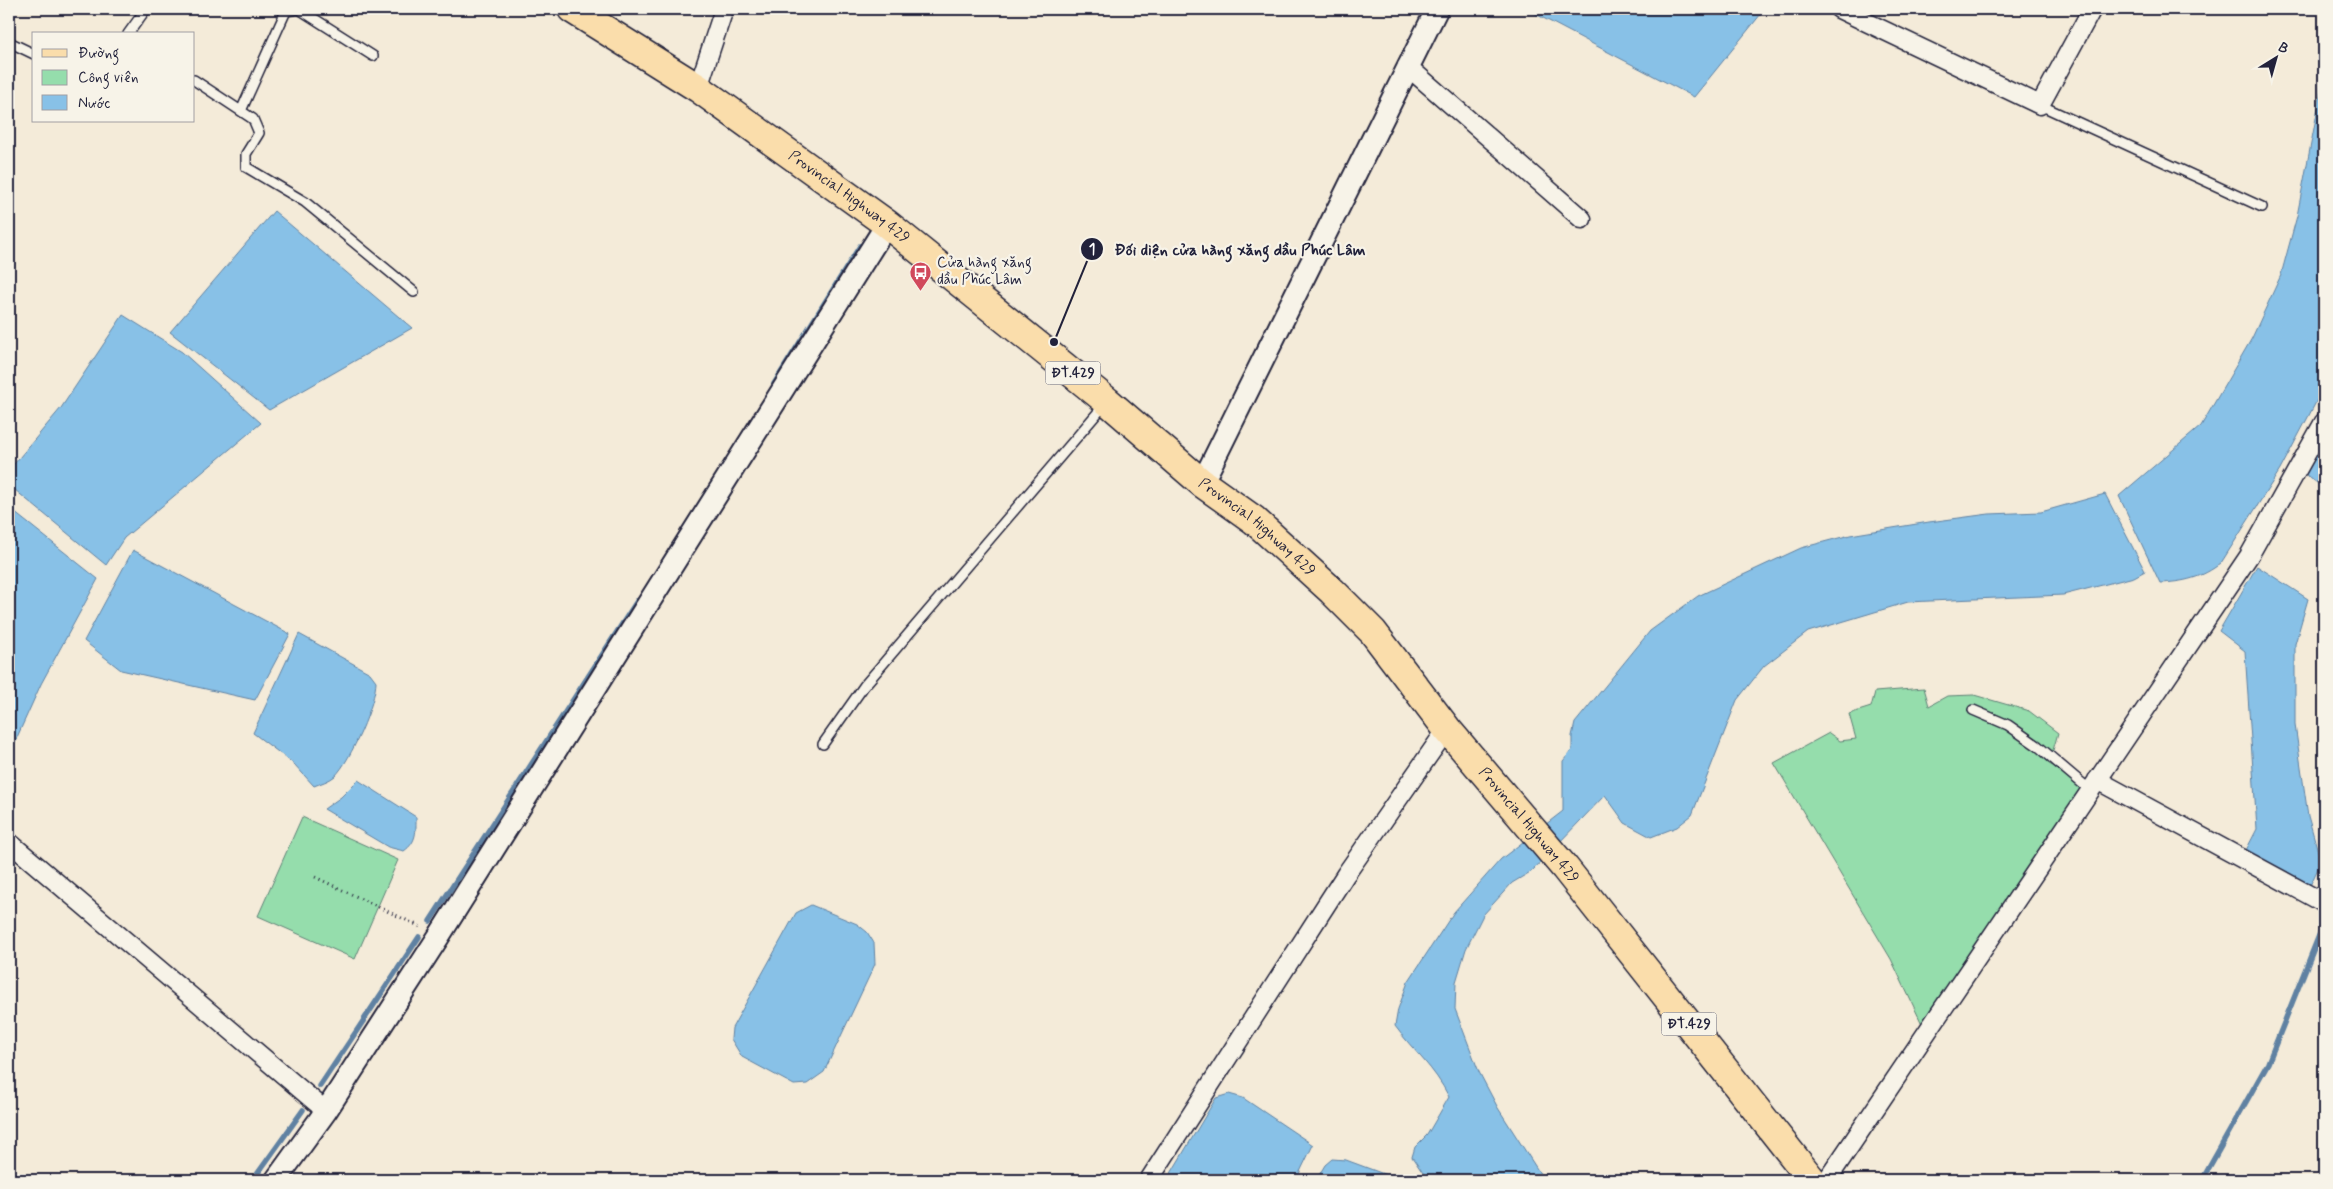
<svg xmlns="http://www.w3.org/2000/svg" width="2333" height="1189" font-family="Mynerve,sans-serif">
<style>
.green{fill:#95ddac;stroke:#5c8074}
.water{fill:#88c1e7;stroke:#5f81a2}
.lines{fill:none;stroke-linecap:round;stroke-linejoin:round}
.stream{stroke:#5f81a2;stroke-width:5.5}
.service-casing{stroke:#22223b;stroke-width:12}
.minor-casing{stroke:#22223b;stroke-width:21}
.tertiary-casing{stroke:#22223b;stroke-width:25}
.primary-casing{stroke:#22223b;stroke-width:31}
.path{stroke:#22223b;stroke-width:3;stroke-dasharray:1 4;stroke-linecap:butt}
.service{stroke:#f7f3e8;stroke-width:9}
.minor{stroke:#f7f3e8;stroke-width:18}
.tertiary{stroke:#f7f3e8;stroke-width:21}
.primary{stroke:#faddab;stroke-width:28}
.labels{text-anchor:middle;dominant-baseline:central;stroke-width:4.5;stroke-linejoin:round;paint-order:stroke}
.shield{fill:#f7f3e8;stroke:#62616f;stroke-width:1}
.shield-label{font-size:14px;font-weight:bold;fill:#22223b}
.street-label{font-size:15px;fill:#22223b;stroke:#f7f3e8}
.poi-label{font-size:15px;fill:#22223b;stroke:#f7f3e8;text-anchor:start}
.leader{fill:none;stroke:#22223b;stroke-width:2}
.callout-dot{fill:#22223b;stroke:#f7f3e8;stroke-width:2}
.mark-label{font-size:15px;text-anchor:middle;font-weight:bold;fill:#fff}
.callout-label{font-size:16px;text-anchor:middle;font-weight:bold;fill:#22223b;stroke:#f7f3e8;stroke-width:4.5;stroke-linejoin:round;paint-order:stroke}
</style>
<rect width="100%" height="100%" fill="#f4ebd9"/>
<filter id="ink" filterUnits="userSpaceOnUse"><feTurbulence type="fractalNoise" baseFrequency=".02" numOctaves="2"/><feDisplacementMap in="SourceGraphic" scale="10" xChannelSelector="R" yChannelSelector="G"/><feConvolveMatrix kernelMatrix="1 2 1 2 8 2 1 2 1" color-interpolation-filters="sRGB"/></filter>
<g filter="url(#ink)">
<!-- green -->
<path class="green" d="M1924,688L1929,706L1947,696L1974,695L2029,711L2058,733L2049,764L2086,782L1923,1026L1891,959L1774,763L1829,733L1840,741L1856,739L1849,714L1871,707L1875,692Z
M302,817L398,860L355,959L258,916Z"/>
<!-- water -->
<path class="water" d="M1526,9H1765L1694,97Z
M2324,44V387L2280,470L2221,563C2202,578 2184,582 2160,583L2119,496L2201,426L2252,338L2281,275L2297,216L2320,97Z
M274,211L412,328L269,410L170,332Z
M123,315L182,352L261,423L124,538L106,565L9,485V470L61,408Z
M2324,442V488L2298,469L2316,445Z
M2105,494L2145,571L2134,577L2063,595L1908,602L1808,632L1764,666L1737,700L1692,815L1677,827L1651,837L1625,823L1605,795L1532,871L1512,883L1483,915L1466,949L1456,982L1455,1009L1479,1072L1498,1108L1544,1180H1430L1423,1173L1412,1157L1415,1147L1427,1135L1449,1097C1434,1067 1414,1052 1395,1026L1398,1009L1408,982L1454,912L1501,859L1563,811V761L1572,750V736L1575,723L1650,631L1698,596L1801,548L1850,535L1929,522L1989,514L2041,512Z
M9,508L98,579L41,684L9,755Z
M133,550L290,634L255,700L121,670L84,641Z
M2257,566L2308,599L2295,644V725L2308,816L2321,862L2307,892L2242,858L2257,829L2245,651L2219,631Z
M299,634L370,673L376,681C376,703 351,760 335,776C329,781 321,783 314,786L294,764L253,733Z
M358,780L416,817C416,831 417,842 404,851L388,847L324,809L341,797Z
M811,905L857,924L867,932L874,943L875,964L824,1072L807,1084L794,1085L742,1057L731,1039L732,1028L796,913Z
M1229,1094L1243,1098L1313,1145L1296,1180H1167L1216,1098Z
M1332,1159L1346,1160L1400,1180H1316L1325,1165Z"/>
<g class="lines">
<!-- stream -->
<path class="stream" d="M774,384L860,246
M430,921L637,601
M320,1086L419,937
M253,1180L303,1110
M2202,1180L2268,1063L2322,928"/>
<defs>
<path id="service" d="M299,9L373,56
M128,34L146,9
M9,42L34,54
M194,80L253,119L259,133L246,154V167L305,202L414,292
M2040,105L2262,207
M241,111L286,11L298,9
M1973,710L2008,725L2038,746L2090,790
M823,744L864,686L1106,403"/>
<path id="minor" d="M1839,9L2040,105L2092,9
M1407,66L1582,219
M698,88L724,9
M2097,780L2324,903
M9,842L326,1111
M1149,1180L1346,874L1447,729
M1827,1180L2249,556L2324,422"/>
<path id="tertiary" d="M1202,483L1437,9
M276,1180L326,1111L439,936L887,224"/>
<g id="primary">
<path id="s1" d="M572,9L698,88L887,224L1107,401L1202,483L1254,520L1332,591L1373,632L1447,729L1565,868L1812,1180"/>
</g>
</defs>
<!-- service casing -->
<use href="#service" class="service-casing"/>
<!-- minor casing -->
<use href="#minor" class="minor-casing"/>
<!-- tertiary casing -->
<use href="#tertiary" class="tertiary-casing"/>
<!-- primary casing -->
<use href="#primary" class="primary-casing"/>
<!-- path -->
<path class="path" d="M315,877L423,928"/>
<!-- service -->
<use href="#service" class="service"/>
<!-- minor -->
<use href="#minor" class="minor"/>
<!-- tertiary -->
<use href="#tertiary" class="tertiary"/>
<!-- primary -->
<use href="#primary" class="primary"/>
</g>
</g>
<!-- icons -->
<defs>
<symbol id="bus-pin" viewBox="-11 -11 22 30"><path d="M0 17L-7.5 6A9.5 9.5 0 1 1 7.5 6Z" fill="#d1495b" stroke="#f7f3e8"/><path d="M-5-6H5V4H4V6H2V4H-2V6H-4V4H-5ZM-3.5-4V0h7V-4ZM-3.5 1.2v1.5H-2V1.2ZM2 1.2v1.5H3.5V1.2Z" fill="#fff"/></symbol>
</defs>
<g fill-rule="evenodd">
<use href="#bus-pin" x="908" y="260" width="25" height="34"/>
</g>
<g class="labels">
<!-- shield labels -->
<g class="shield">
<rect x="1045.5" y="361.5" width="55" height="23" rx="4"/>
<rect x="1661.5" y="1012.5" width="55" height="23" rx="4"/>
</g>
<g class="shield-label">
<text x="1073" y="373">ĐT.429</text>
<text x="1689" y="1024">ĐT.429</text>
</g>
<!-- street labels -->
<g class="street-label">
<text stroke="none"><textPath href="#s1" startOffset="335">Provincial Highway 429</textPath></text>
<text stroke="none"><textPath href="#s1" startOffset="860">Provincial Highway 429</textPath></text>
<text stroke="none"><textPath href="#s1" startOffset="1265">Provincial Highway 429</textPath></text>
</g>
<!-- poi labels -->
<g class="poi-label">
<text x="937" y="263">Cửa hàng xăng<tspan x="937" dy="17">dầu Phúc Lâm</tspan></text>
</g>
</g>
<!-- callouts -->
<path class="leader" d="M1054 342L1092 249"/>
<g class="callout-dot">
<circle cx="1054" cy="342" r="5"/>
<circle cx="1092" cy="249" r="12"/>
</g>
<g class="mark-label">
<text x="1092" y="254">1</text>
</g>
<g class="callout-label">
<text x="1240" y="255">Đối diện cửa hàng xăng dầu Phúc Lâm</text>
</g>
<!-- margin -->
<rect width="2333" height="1189" fill="none" stroke="#f7f3e8" stroke-width="30"/>
<rect x="15" y="15" width="2303" height="1159" fill="none" stroke="#22223b" stroke-width="2" filter="url(#ink)"/>
<!-- legend -->
<rect x="32" y="32" width="162" height="90" fill="#f7f3e8" stroke="#a29fa3"/>
<rect x="42" y="49" width="25" height="8" fill="#faddab" stroke="#a29fa3"/>
<text x="78" y="58" font-size="15" fill="#22223b">Đường</text>
<rect x="42" y="70" width="25" height="15" fill="#95ddac" stroke="#a29fa3"/>
<text x="78" y="82" font-size="15" fill="#22223b">Công viên</text>
<rect x="42" y="95" width="25" height="15" fill="#88c1e7" stroke="#a29fa3"/>
<text x="78" y="108" font-size="15" fill="#22223b">Nước</text>
<!-- north arrow -->
<g transform="translate(2276 58) rotate(37)" stroke="#f7f3e8" stroke-width="4" paint-order="stroke">
<path d="M0-4L9 19L0 12L-9 19Z" fill="#22223b"/>
<text y="-8" font-size="14" font-weight="bold" text-anchor="middle" fill="#22223b">B</text>
</g>
</svg>
